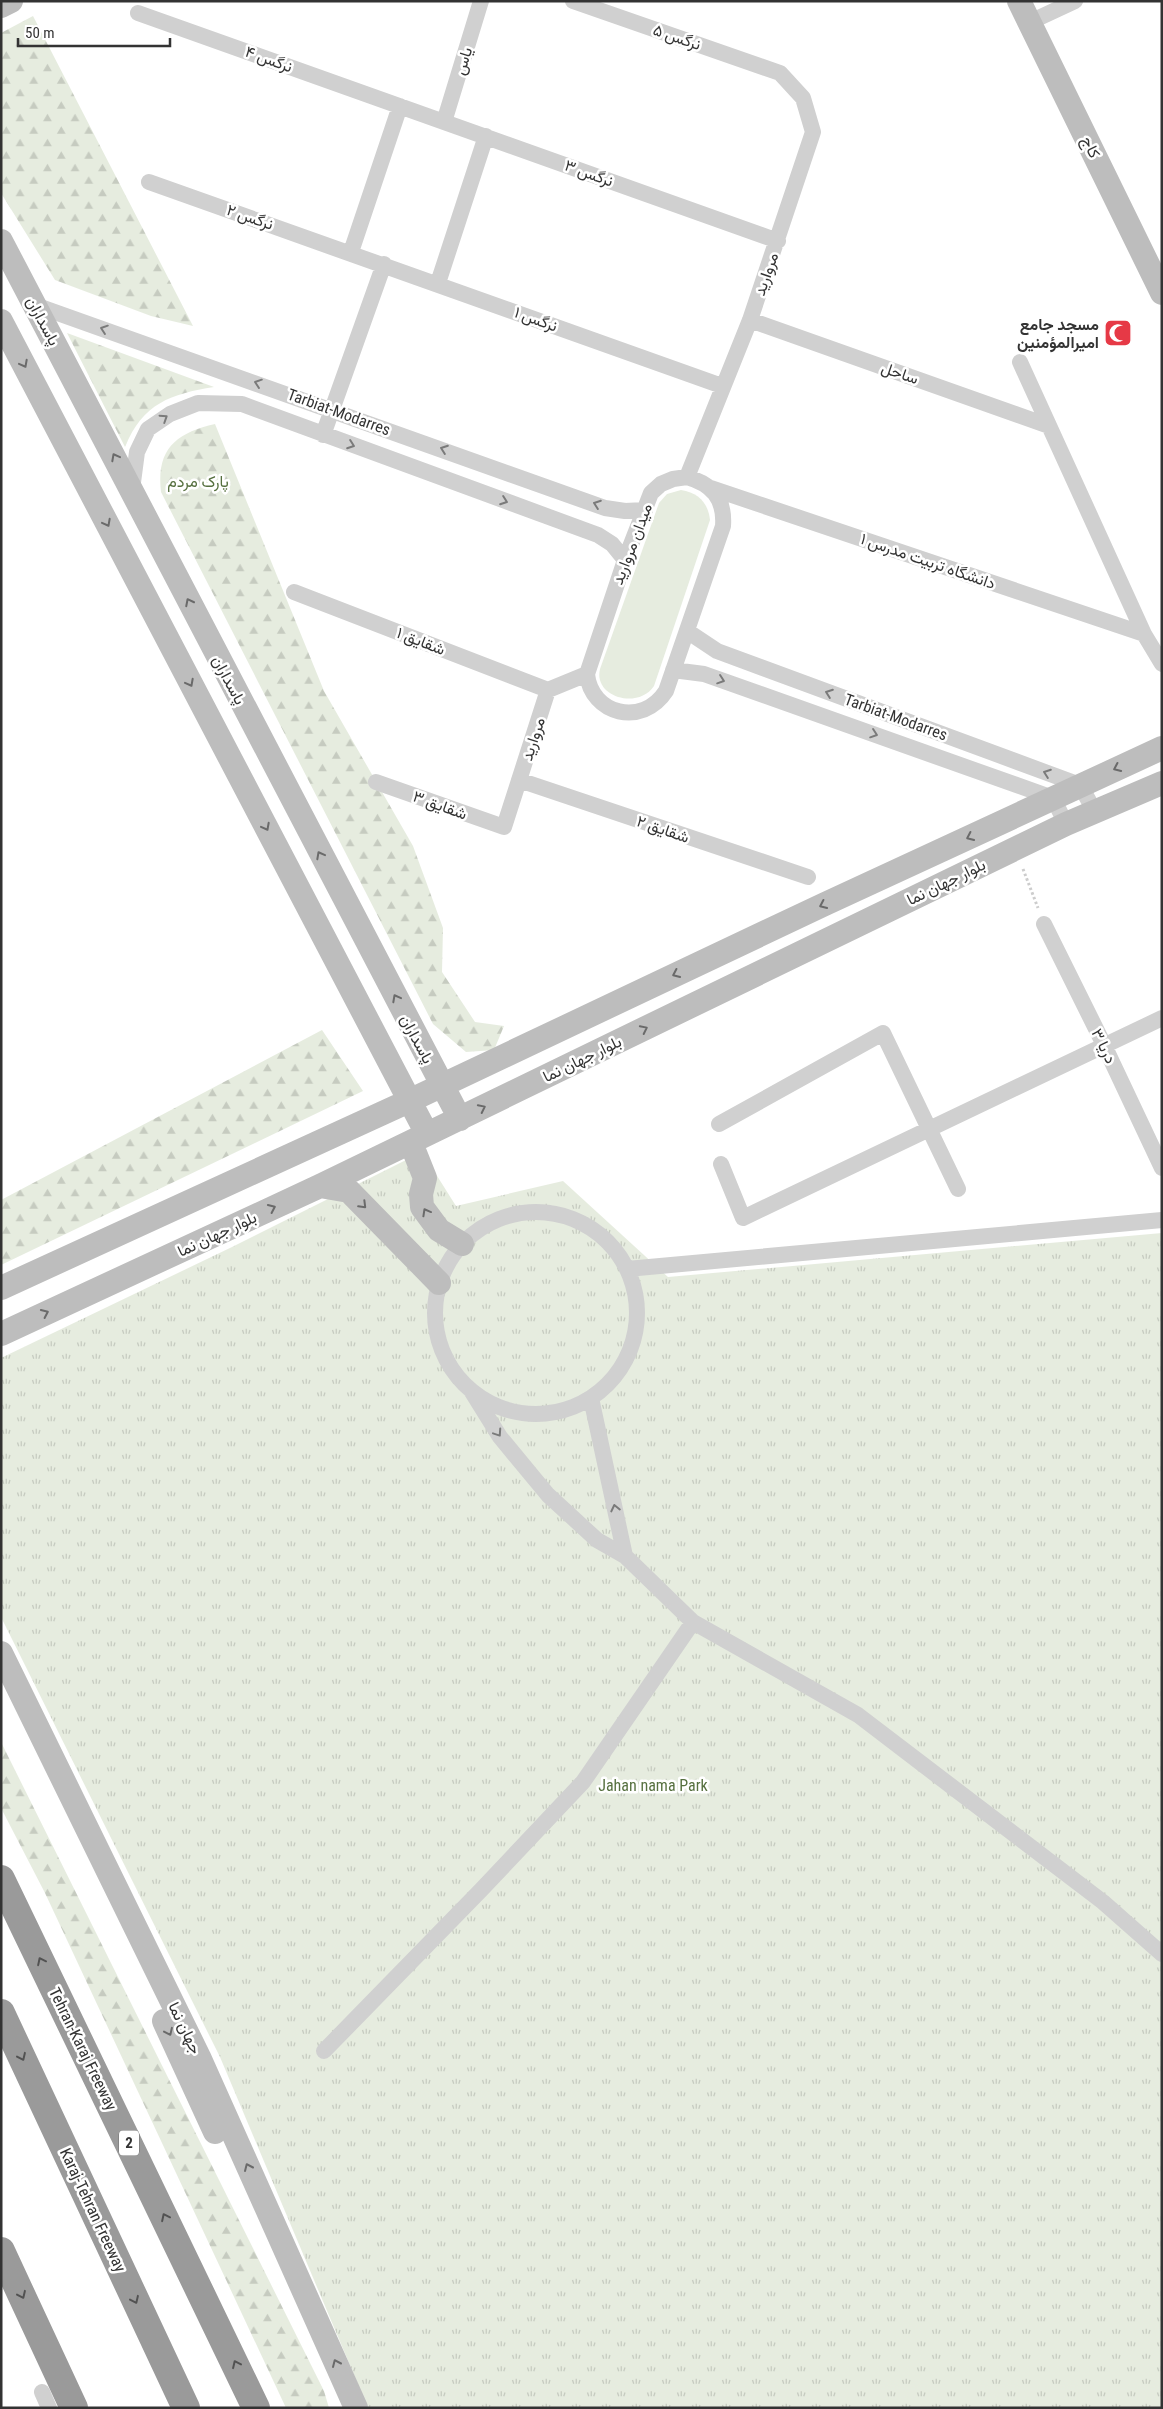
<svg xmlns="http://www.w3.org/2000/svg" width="1163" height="2409" font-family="'Roboto Condensed',Vazirmatn,sans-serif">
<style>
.grass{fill:#e6ecdf}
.forest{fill:url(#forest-firs)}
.park{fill:url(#park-tufts)}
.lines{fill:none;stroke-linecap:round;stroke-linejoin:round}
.path{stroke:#cdcdcd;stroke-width:3;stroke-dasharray:2.5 2.5;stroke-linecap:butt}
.street{stroke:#d0d0d0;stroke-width:16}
.secondary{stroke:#bdbdbd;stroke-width:24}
.highway{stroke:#9a9a9a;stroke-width:28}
.oneway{stroke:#7a7a7a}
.oneway2{stroke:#6a6a6a}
.oneway3{stroke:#525252}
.labels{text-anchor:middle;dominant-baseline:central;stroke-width:5;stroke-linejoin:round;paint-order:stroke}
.shield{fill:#fff;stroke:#707070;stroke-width:1}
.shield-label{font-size:15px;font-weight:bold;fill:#333}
.street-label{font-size:16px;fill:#333;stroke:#fff}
.poi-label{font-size:16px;font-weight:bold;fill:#333;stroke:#fff;text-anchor:end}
.park-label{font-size:16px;fill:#56703f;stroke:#fff}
</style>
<defs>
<pattern id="forest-firs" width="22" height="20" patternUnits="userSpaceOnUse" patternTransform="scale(1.25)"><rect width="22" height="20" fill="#e6ecdf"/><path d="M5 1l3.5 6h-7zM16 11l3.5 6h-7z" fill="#c6cbc0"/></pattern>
<pattern id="park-tufts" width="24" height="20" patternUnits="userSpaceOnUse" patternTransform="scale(1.25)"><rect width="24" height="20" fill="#e6ecdf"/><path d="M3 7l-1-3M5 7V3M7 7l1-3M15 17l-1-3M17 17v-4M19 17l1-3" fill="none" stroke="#c6cbc0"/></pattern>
</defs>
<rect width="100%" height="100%" fill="#fff"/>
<!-- grass -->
<path class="grass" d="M681,490C698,493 708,502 710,520L654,686C638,710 593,697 600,669L659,503L667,494Z"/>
<!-- forest -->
<path class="forest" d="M33,16L193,326L151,316L55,280L1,193V33Z
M67,333L214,387C171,394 143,403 125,447Z
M215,424L324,691L413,846L443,928L442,972L475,1022L504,1026L494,1050L466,1052L433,1024L161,492C156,449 176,433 215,424Z
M322,1030L363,1091L1,1265V1200Z
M1,1742L324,2391L329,2408H286L45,1893L1,1808Z"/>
<!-- park -->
<path class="park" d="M422,1152L456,1206L563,1181L668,1277L1162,1233V2408H368L220,2057L1,1617V1358L232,1247Z"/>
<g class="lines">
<!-- path -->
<path class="path" d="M1023,869L1038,908"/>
<!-- street -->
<path class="street" d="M573,1L780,73L803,98L813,132L750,320L687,477
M138,13L778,241
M1030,22L1075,1
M444,122L481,1
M149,182L722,386
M351,252L400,106
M438,283L486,136
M35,305L605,508L625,511L645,510
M750,320L1049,426
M1020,362L1144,634L1162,664
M323,435L384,264
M687,477C712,484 725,499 723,526L666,691C642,728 591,714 587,674L625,560L651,493L661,484L673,479Z
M711,488L1144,634
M132,490L137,452L148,429L170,414L198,403L242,404L598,535L612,544L625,560
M294,592L548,690
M687,631L717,651L1080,785L1095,812
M673,670L704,674L1053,798L1066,824
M519,780L808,877
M376,782L504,827L548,690L587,674
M1044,924L1104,1045L1162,1168
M719,1124L883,1033L958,1189
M721,1164L743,1218L1162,1018
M435 1313a101 101 0 1 1 202 0a101 101 0 1 1-202 0Z
M627,1269L1162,1220
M472,1392L500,1437L548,1495L597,1540L625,1556L693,1622L858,1715L1103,1902L1162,1954
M591,1398L625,1556
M324,2051L481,1890L583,1782L693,1622
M42,2392L49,2408"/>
<!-- secondary -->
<path class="secondary" d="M1019,1L1162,293
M1,6L11,1
M1,241L460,1119
M1,321L427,1134
M411,1143L425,1178L421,1194L422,1207L439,1230L462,1244
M320,1186L349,1191L439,1283
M1,1288L409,1101L825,904L1162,748
M1,1334L320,1186L1066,824L1162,783
M1,1653L199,2057L356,2408
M164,2021L215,2132"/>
<!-- highway -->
<path class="highway" d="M1,1879L256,2408
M1,2013L186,2408
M1,2251L74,2408"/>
</g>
<!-- one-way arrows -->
<defs><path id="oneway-chevron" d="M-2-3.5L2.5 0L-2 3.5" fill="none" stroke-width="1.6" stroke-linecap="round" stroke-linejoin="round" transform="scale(1.25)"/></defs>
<g class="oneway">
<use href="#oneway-chevron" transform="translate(104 329) rotate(-161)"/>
<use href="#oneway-chevron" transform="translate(258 383) rotate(-161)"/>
<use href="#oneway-chevron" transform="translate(164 418) rotate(-33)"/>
<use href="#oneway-chevron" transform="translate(351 445) rotate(20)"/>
<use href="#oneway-chevron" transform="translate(444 449) rotate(-160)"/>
<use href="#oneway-chevron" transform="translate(504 501) rotate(20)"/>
<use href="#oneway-chevron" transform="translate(597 504) rotate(-160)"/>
<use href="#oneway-chevron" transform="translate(721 680) rotate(19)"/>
<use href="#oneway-chevron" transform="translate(829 693) rotate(-160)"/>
<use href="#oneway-chevron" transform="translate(874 734) rotate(19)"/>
<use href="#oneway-chevron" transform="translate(1047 773) rotate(-160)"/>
<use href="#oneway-chevron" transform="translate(498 1433) rotate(56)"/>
<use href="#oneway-chevron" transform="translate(615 1508) rotate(-103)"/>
</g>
<g class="oneway2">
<use href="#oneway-chevron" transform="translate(24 364) rotate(62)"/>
<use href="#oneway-chevron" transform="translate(115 457) rotate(-118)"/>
<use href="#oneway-chevron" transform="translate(107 523) rotate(62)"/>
<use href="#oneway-chevron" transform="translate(189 602) rotate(-117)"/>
<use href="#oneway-chevron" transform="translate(190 683) rotate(62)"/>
<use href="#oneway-chevron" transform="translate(1117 768) rotate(155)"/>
<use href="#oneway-chevron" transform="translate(266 827) rotate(62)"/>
<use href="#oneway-chevron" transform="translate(970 837) rotate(155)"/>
<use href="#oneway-chevron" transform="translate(320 855) rotate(-118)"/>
<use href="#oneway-chevron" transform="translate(823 905) rotate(155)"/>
<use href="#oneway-chevron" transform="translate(676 974) rotate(155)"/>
<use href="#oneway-chevron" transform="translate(396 998) rotate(-118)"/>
<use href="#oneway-chevron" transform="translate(644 1029) rotate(-26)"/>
<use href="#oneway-chevron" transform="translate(482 1108) rotate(-26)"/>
<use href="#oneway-chevron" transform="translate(363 1205) rotate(45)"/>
<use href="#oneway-chevron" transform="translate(272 1208) rotate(-25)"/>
<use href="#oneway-chevron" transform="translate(426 1212) rotate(-119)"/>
<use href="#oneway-chevron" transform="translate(45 1313) rotate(-25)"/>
<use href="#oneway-chevron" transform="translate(169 2032) rotate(65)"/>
<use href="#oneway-chevron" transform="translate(248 2167) rotate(-114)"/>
<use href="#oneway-chevron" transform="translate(336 2363) rotate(-114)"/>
</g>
<g class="oneway3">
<use href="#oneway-chevron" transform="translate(41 1961) rotate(-116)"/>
<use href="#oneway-chevron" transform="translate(22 2057) rotate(65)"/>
<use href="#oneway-chevron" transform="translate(165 2217) rotate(-116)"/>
<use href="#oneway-chevron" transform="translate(22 2295) rotate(65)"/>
<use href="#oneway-chevron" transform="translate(135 2300) rotate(65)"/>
<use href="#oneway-chevron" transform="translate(236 2364) rotate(-115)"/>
</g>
<!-- icons -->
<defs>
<symbol id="mosque-square" viewBox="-11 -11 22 22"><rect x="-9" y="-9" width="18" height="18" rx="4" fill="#e63946" stroke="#fff"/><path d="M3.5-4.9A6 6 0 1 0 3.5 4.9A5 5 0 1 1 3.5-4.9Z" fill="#fff"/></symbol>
</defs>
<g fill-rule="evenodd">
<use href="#mosque-square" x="1102" y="317" width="32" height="32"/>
</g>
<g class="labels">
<!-- shield labels -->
<rect class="shield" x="119" y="2130.5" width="20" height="25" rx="4"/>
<g class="shield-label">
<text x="129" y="2143">2</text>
</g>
<!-- street labels -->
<g class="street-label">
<text transform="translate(677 37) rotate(19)">۵ نرگس</text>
<text transform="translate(269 59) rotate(20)">نرگس ۴</text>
<text transform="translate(463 61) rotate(-73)">یاس</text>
<text transform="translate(1091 147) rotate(64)">کاج</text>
<text transform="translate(589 173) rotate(20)">نرگس ۳</text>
<text transform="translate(250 217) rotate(19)">نرگس ۲</text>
<text transform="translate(766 274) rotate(-71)">مروارید</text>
<text transform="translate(536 319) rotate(20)">نرگس ۱</text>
<text transform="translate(43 321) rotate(62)">پاسداران</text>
<text transform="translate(900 373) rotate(19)">ساحل</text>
<text transform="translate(339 412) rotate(20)">Tarbiat-Modarres</text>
<text transform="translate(632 544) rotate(-69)">میدان مروارید</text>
<text transform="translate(928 561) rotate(19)">۱ دانشگاه تربیت مدرس</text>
<text transform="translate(421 641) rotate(21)">شقایق ۱</text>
<text transform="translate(229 680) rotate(62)">پاسداران</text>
<text transform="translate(896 717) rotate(20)">Tarbiat-Modarres</text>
<text transform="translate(533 739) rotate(-72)">مروارید</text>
<text transform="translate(440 805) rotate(20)">شقایق ۳</text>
<text transform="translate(663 829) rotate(19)">شقایق ۲</text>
<text transform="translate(946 882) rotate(-26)">بلوار جهان نما</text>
<text transform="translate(417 1039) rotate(62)">پاسداران</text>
<text transform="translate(1104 1046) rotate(64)">دریا ۳</text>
<text transform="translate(582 1059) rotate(-26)">بلوار جهان نما</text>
<text transform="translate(217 1234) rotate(-25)">بلوار جهان نما</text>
<text transform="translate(185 2028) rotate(64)">جهان نما</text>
<text transform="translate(83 2049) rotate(64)">Tehran-Karaj Freeway</text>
<text transform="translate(93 2210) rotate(65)">Karaj-Tehran Freeway</text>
</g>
<!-- poi labels -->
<g class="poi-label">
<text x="1099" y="324">مسجد جامع<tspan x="1099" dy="18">امیرالمؤمنین</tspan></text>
</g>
<!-- park labels -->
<g class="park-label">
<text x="198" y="481">پارک مردم</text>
<text x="653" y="1785">Jahan nama Park</text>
</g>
</g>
<!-- border -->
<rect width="1163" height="2409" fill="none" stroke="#333333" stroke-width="5"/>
<!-- scale -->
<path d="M18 38v8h152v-8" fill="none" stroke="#333333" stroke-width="2.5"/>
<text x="25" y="38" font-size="15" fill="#333333" stroke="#ffffff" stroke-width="4" paint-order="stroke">50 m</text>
</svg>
